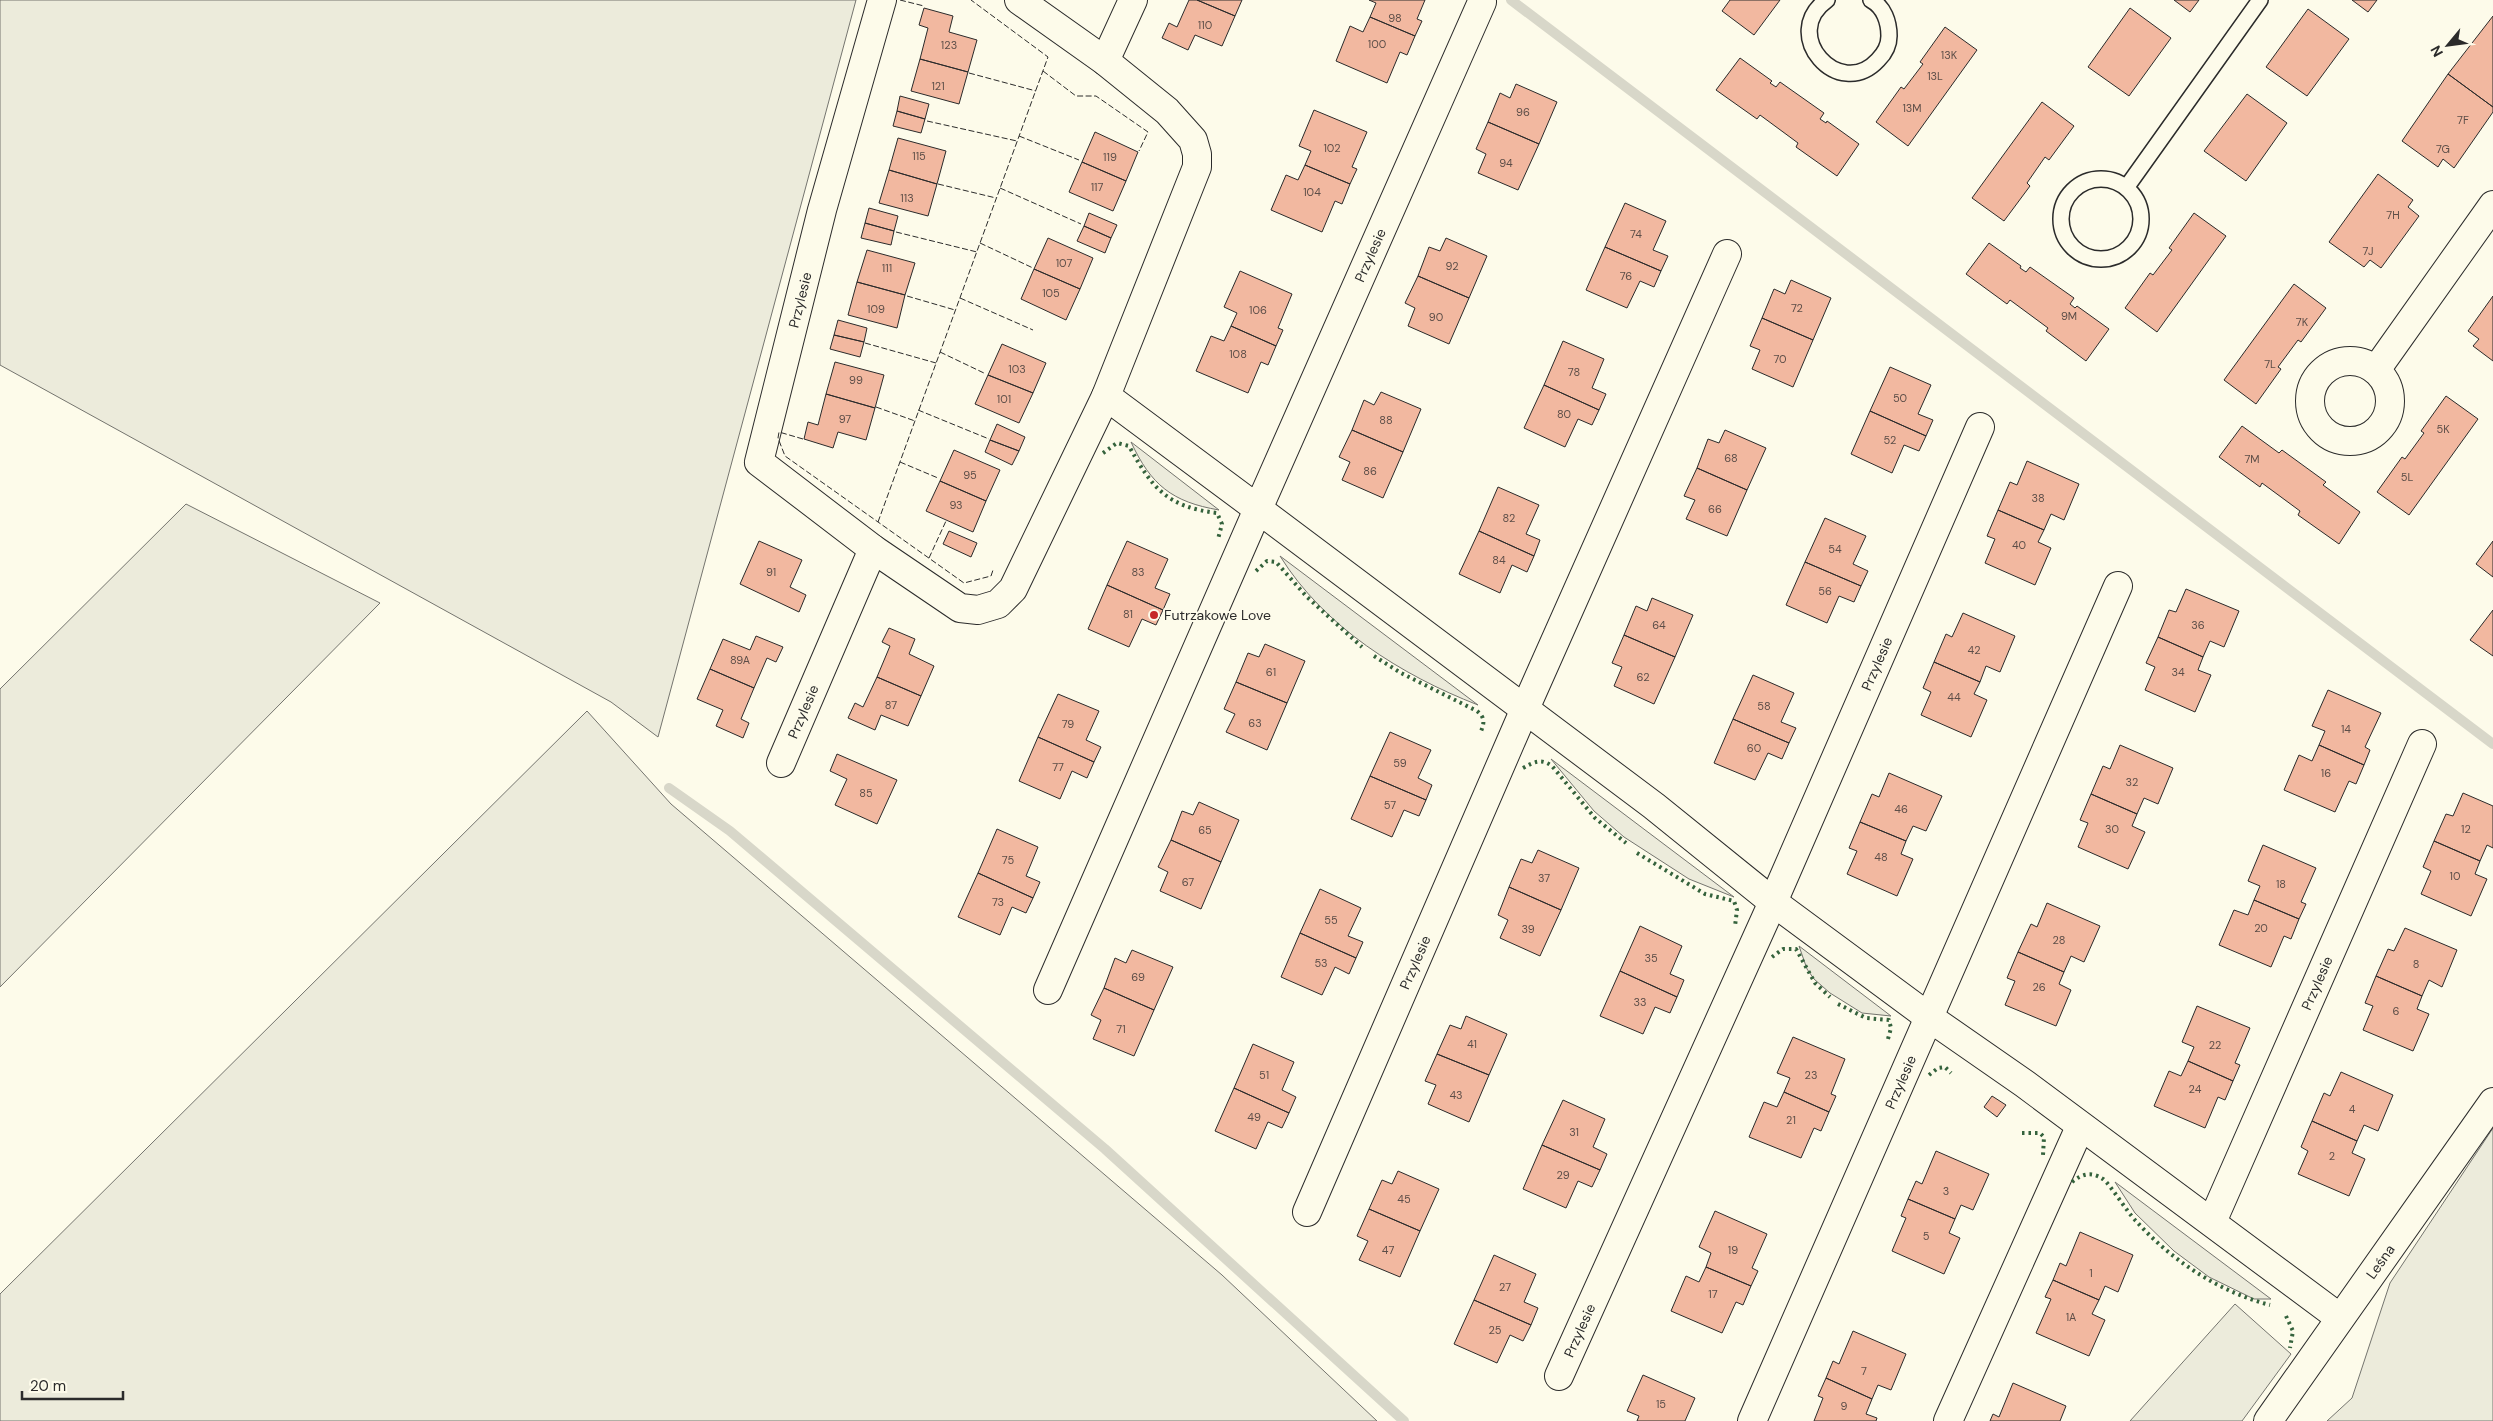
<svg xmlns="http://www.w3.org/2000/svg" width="2493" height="1421" font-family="'DM Sans',sans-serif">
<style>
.green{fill:#ecebdb;stroke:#74746e}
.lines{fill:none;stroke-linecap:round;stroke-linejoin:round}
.stream{stroke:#d8d7c9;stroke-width:10}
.building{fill:#f2b8a0;stroke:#2b2b2b}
.lane-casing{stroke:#2b2b2b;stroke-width:18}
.street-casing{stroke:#2b2b2b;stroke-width:30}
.lane{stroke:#fdfbea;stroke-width:15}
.street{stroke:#fdfbea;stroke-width:28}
.hedge{stroke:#34623c;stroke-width:4;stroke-dasharray:2.5 4;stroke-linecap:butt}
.fence{stroke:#2b2b2b;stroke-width:1;stroke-dasharray:6 2.5;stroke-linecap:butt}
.poi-dot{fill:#c62828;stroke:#fdfbea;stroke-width:2}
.labels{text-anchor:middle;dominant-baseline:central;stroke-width:4;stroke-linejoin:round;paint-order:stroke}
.number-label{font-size:11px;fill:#5d4e48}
.street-label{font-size:14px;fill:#2b2b2b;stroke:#fdfbea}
.poi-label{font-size:14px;fill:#2b2b2b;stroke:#fdfbea;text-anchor:start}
</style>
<rect width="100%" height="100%" fill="#fdfbea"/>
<!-- green -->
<path class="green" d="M0,0H856L658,737L611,702L0,365Z
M1131,442L1219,510C1172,502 1151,485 1131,442Z
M186,504L380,603L0,987V689Z
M1280,556L1478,705C1401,675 1324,627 1280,556Z
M587,711L671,804L1222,1275L1377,1421H0V1294Z
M1551,759L1734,897L1689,879L1624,837L1594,811Z
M1799,946L1891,1016L1862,1013L1830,993L1814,979L1807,969Z
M2493,1128V1421H2327L2352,1398L2390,1283Z
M2115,1182L2271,1299H2254L2209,1277L2174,1251L2135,1213Z
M2235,1304L2291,1354L2242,1421H2130Z"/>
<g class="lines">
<!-- stream -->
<path class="stream" d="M1511,0L2493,744
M669,788L730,831L1105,1149L1404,1421"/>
</g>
<!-- building -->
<path class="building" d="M1189,0H1197L1235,16L1222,46L1195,35L1188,50L1162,38L1169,23L1177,27Z
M1197,0H1242L1235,16Z
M1369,0H1425L1417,19L1422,21L1415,36L1370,17L1376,3Z
M1730,0H1780L1754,35L1722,11Z
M2174,0H2199L2190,12Z
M2352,0H2377L2368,12Z
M924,8L953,16L949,32L977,40L968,72L920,59L928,28L919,25Z
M2130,8L2171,38L2129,96L2088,67Z
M2308,9L2349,39L2307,96L2266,67Z
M2493,16V107L2448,74Z
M1370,17L1415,36L1407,55L1400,52L1387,83L1336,61L1350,26L1363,32Z
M1945,27L1977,50L1908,146L1876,122L1901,87L1904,89L1923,64L1920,62Z
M1740,58L1772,81L1770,83L1776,87L1780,82L1824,113L1820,119L1826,123L1827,121L1859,144L1837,176L1796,147L1798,143L1760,115L1757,119L1716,90Z
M920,59L968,72L959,104L911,91Z
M2448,74L2493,107V112L2454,168L2443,159L2438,167L2402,141Z
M1516,84L1557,102L1539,144L1488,122L1500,93L1510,98Z
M2247,94L2287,123L2246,181L2204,151Z
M900,96L929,104L925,119L897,111Z
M2042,102L2074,126L2049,160L2045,157L2027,183L2030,186L2004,221L1972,198Z
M1314,110L1367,132L1352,167L1357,169L1350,184L1305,165L1311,151L1299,146Z
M897,111L925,119L921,133L893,126Z
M1488,122L1539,144L1518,190L1478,173L1486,154L1476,149Z
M1095,132L1138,152L1126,181L1082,162Z
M898,138L946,151L937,184L889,170Z
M1082,162L1126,181L1113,211L1069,192Z
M1305,165L1350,184L1342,204L1335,201L1322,232L1271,210L1286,175L1298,180Z
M889,170L937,184L928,216L879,203Z
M2378,174L2413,200L2408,207L2419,216L2381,268L2370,260L2364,267L2329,242Z
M1625,203L1666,221L1653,250L1668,256L1661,271L1605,247Z
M869,208L898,216L894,231L865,223Z
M1089,213L1117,225L1111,238L1084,226Z
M2194,213L2226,236L2157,332L2125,308L2150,273L2153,275L2172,250L2169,248Z
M865,223L894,231L891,245L861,238Z
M1084,226L1111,238L1105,253L1077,241Z
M1048,238L1093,258L1080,289L1034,269Z
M1446,238L1487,256L1469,298L1418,276L1429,247L1440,251Z
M1989,243L2021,266L2020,268L2026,272L2030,267L2074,298L2070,304L2075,308L2077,306L2109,329L2086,361L2046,331L2048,328L2010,300L2007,304L1966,274Z
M1605,247L1661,271L1654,287L1640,281L1627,308L1586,290Z
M867,250L915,263L905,295L857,282Z
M1034,269L1080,289L1066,320L1021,299Z
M1240,271L1292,294L1278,328L1283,330L1276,346L1231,326L1237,313L1224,307Z
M1418,276L1469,298L1449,344L1408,326L1415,308L1405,303Z
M1791,280L1831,298L1813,340L1762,318L1774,289L1785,294Z
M857,282L905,295L897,328L848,315Z
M2294,284L2326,308L2301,342L2298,340L2278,367L2281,369L2256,404L2224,380Z
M2493,296V361L2473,346L2479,339L2468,331Z
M1762,318L1813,340L1793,387L1752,369L1760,350L1750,346Z
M838,320L867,328L864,342L834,335Z
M1231,326L1276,346L1268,365L1261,362L1248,393L1196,371L1211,336L1224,341Z
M834,335L864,342L860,357L830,349Z
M1563,341L1604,359L1592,388L1606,394L1599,410L1544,385Z
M1002,344L1046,363L1033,393L988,375Z
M835,362L884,375L875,408L826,394Z
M1890,367L1931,385L1918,414L1933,420L1926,436L1870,411Z
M988,375L1033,393L1019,423L975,404Z
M1544,385L1599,410L1592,425L1578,419L1565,447L1524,428Z
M1381,392L1421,409L1403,452L1352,430L1364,400L1374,405Z
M826,394L875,408L866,440L838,432L833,448L804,439L808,422L818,425Z
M2446,396L2478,419L2409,515L2377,492L2402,457L2405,459L2424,433L2421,431Z
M1870,411L1926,436L1919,451L1904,445L1892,473L1851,454Z
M997,424L1025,437L1019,451L990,440Z
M2242,426L2279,453L2282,450L2326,482L2323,485L2360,512L2339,544L2298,515L2300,511L2262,483L2260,487L2219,457Z
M1352,430L1403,452L1383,498L1342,480L1350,462L1339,457Z
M1725,430L1766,448L1747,490L1697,468L1708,439L1719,443Z
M990,440L1019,451L1012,465L985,452Z
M954,450L1000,470L986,501L940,481Z
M2027,461L2079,484L2064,520L2051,514L2044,530L1998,510L2010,482L2017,485Z
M1697,468L1747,490L1727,536L1686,519L1695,500L1684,496Z
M940,481L986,501L973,532L926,511Z
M1498,487L1539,505L1526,534L1540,540L1534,556L1479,531Z
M1998,510L2044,530L2038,542L2051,548L2035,585L1985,563L1995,539L1987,536Z
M1825,518L1866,536L1853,564L1868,571L1861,586L1805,562Z
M949,531L977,543L971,557L943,544Z
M1479,531L1534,556L1527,572L1512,565L1500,593L1459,574Z
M759,541L802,560L790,587L806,595L799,612L740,584Z
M1127,541L1168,559L1155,588L1170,594L1163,610L1107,585Z
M2493,541V577L2476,564Z
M1805,562L1861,586L1854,602L1839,596L1827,623L1786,605Z
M1107,585L1163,610L1156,625L1142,619L1129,647L1088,629Z
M2186,589L2239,611L2224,647L2210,641L2203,657L2158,637L2169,610L2176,612Z
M1652,598L1693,615L1675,657L1624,635L1636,606L1647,611Z
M2493,610V656L2470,640Z
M1963,613L2015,636L2000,672L1986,666L1980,682L1934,662L1946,634L1952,637Z
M889,628L915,639L909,654L934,666L921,696L877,677L890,646L882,642Z
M1624,635L1675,657L1654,704L1614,686L1622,667L1612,663Z
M756,636L783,647L776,662L767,658L754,688L710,669L723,639L750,650Z
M2158,637L2203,657L2198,670L2211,675L2195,712L2145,690L2155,667L2146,663Z
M1265,644L1305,661L1287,703L1236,682L1248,653L1259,657Z
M1934,662L1980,682L1974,694L1987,700L1971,737L1921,715L1931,692L1923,688Z
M710,669L754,688L741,719L749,723L743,738L716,726L723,710L697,699Z
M1753,675L1794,693L1781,722L1796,728L1789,743L1733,719Z
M877,677L921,696L908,726L881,715L875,730L848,718L855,703L863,707Z
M1236,682L1287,703L1267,750L1226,732L1235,714L1224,709Z
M2328,690L2381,713L2365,747L2370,750L2364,765L2319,745L2325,731L2312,726Z
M1058,694L1099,711L1086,740L1101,747L1094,762L1038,737Z
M1733,719L1789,743L1782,759L1768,753L1755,780L1714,763Z
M1390,732L1431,750L1418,778L1432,785L1426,800L1370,776Z
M1038,737L1094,762L1087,778L1072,771L1060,799L1019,781Z
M2120,745L2173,768L2158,804L2144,798L2137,814L2091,794L2103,766L2110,769Z
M2319,745L2364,765L2356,784L2349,781L2335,812L2284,790L2299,755L2312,761Z
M837,754L897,780L877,824L835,805L847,779L830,771Z
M1889,773L1942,796L1926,831L1913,826L1906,841L1860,822L1872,794L1879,797Z
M1370,776L1426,800L1419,816L1404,810L1392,837L1351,819Z
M2463,793L2493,806V848L2487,845L2480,861L2434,841L2446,814L2453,816Z
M2091,794L2137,814L2132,826L2145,832L2128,869L2078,847L2088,823L2080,820Z
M1199,802L1239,820L1221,862L1171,840L1182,811L1193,815Z
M1860,822L1906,841L1901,854L1913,859L1897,896L1847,874L1857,851L1849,848Z
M997,829L1038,847L1026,876L1040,882L1033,898L978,873Z
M1171,840L1221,862L1201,909L1160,891L1168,872L1158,867Z
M2434,841L2480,861L2475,874L2487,879L2471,916L2421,894L2431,871L2423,867Z
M2263,845L2316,868L2301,902L2306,904L2299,919L2254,900L2260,886L2248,881Z
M1538,850L1579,868L1561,910L1509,887L1521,859L1532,863Z
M978,873L1033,898L1026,913L1012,907L1000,935L958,917Z
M1509,887L1561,910L1540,956L1500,938L1508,920L1498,915Z
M1320,889L1361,908L1348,936L1363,942L1356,958L1300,933Z
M2254,900L2299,919L2291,939L2284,936L2271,967L2219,945L2234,910L2248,915Z
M2047,903L2100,926L2084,962L2071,956L2064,972L2018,952L2031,924L2037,927Z
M1640,926L1682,946L1670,974L1684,980L1677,997L1620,971Z
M2405,928L2457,950L2442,987L2429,980L2422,996L2376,976L2388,949L2394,951Z
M1300,933L1356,958L1349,974L1335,967L1322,995L1281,977Z
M1132,950L1173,967L1154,1010L1104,988L1115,958L1126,963Z
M2018,952L2064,972L2059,984L2071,990L2056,1026L2005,1005L2015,981L2007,978Z
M1620,971L1677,997L1670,1013L1655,1007L1643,1034L1600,1016Z
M2376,976L2422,996L2417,1009L2429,1014L2413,1051L2363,1030L2373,1006L2365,1003Z
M1104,988L1154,1010L1134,1056L1093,1039L1101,1020L1091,1015Z
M2197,1006L2250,1028L2235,1063L2240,1065L2233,1081L2188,1061L2194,1047L2182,1042Z
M1466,1016L1507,1034L1489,1075L1437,1054L1450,1025L1461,1029Z
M1793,1037L1845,1059L1831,1094L1836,1096L1829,1112L1784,1092L1790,1078L1777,1073Z
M1253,1044L1294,1062L1282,1090L1296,1097L1289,1113L1234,1088Z
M1437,1054L1489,1075L1469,1122L1428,1104L1436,1085L1425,1081Z
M2188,1061L2233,1081L2225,1100L2218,1097L2205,1128L2154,1106L2169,1071L2181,1076Z
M2341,1072L2393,1095L2378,1131L2364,1125L2357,1141L2312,1121L2324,1093L2330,1096Z
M1234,1088L1289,1113L1282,1128L1268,1122L1256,1149L1215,1131Z
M1784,1092L1829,1112L1821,1131L1814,1128L1801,1158L1749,1137L1764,1102L1777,1107Z
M1992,1096L2006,1105L1997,1117L1984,1107Z
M1563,1100L1605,1119L1593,1147L1607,1154L1600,1170L1542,1145Z
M2312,1121L2357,1141L2352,1153L2365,1159L2349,1196L2298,1174L2308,1151L2301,1147Z
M1542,1145L1600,1170L1592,1187L1578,1181L1566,1208L1523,1189Z
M1936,1151L1989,1174L1973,1210L1961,1205L1955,1219L1908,1199L1916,1181L1922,1184Z
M1398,1171L1439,1189L1420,1231L1369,1209L1382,1180L1392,1184Z
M1908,1199L1955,1219L1949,1233L1960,1238L1944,1274L1892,1251L1906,1218L1901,1216Z
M1369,1209L1420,1231L1400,1277L1359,1260L1368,1241L1357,1236Z
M1715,1211L1767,1234L1752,1268L1758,1271L1751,1286L1706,1267L1711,1253L1699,1247Z
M2080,1232L2133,1255L2118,1292L2105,1286L2099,1300L2053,1280L2060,1263L2066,1266Z
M1494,1255L1536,1274L1524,1302L1538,1308L1531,1325L1474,1300Z
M1706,1267L1751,1286L1743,1305L1736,1302L1722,1333L1671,1311L1686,1276L1699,1282Z
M2053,1280L2099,1300L2092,1314L2105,1320L2089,1356L2036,1333L2051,1299L2045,1297Z
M1474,1300L1531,1325L1523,1341L1510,1335L1497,1363L1454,1344Z
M1853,1331L1906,1354L1891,1390L1878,1385L1872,1399L1826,1378L1833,1361L1839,1364Z
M1643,1375L1695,1398L1685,1421H1637L1639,1416L1627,1411Z
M1826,1378L1872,1399L1866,1414L1877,1418L1876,1421H1814L1823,1398L1818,1396Z
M2013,1383L2066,1406L2060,1421H1990L1993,1414L1999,1417Z"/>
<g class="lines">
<defs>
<path id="lane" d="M1827,0C1779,34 1839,102 1878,60C1884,54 1889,45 1889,36C1889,22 1884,7 1871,0
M2061 219a40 40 0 1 1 80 0a40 40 0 1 1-80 0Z
M2126,188L2260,0"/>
<g id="street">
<path id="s1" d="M882,0L822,210L759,462L873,549L960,608L978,610L998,604L1013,589L1106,396L1258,509L1482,2"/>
<path d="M1019,0L1105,61L1167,111L1193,140L1197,154V167L1106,396"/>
<path d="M1105,61L1133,0"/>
<circle cx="2350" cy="401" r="40"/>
<path d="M2376,370L2493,205"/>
<path id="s2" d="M781,763L873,549"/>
<path d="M1048,990L1258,509L1654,806L1773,902L1930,1018L2025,1084L2340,1318"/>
<path id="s3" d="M1307,1212L1524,711L1727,254"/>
<path id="s4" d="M2212,1222L2422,744"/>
<path id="s5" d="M1559,1376L1773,902L1980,427"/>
<path id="s6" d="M1752,1421L2118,586"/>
<path d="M1948,1421L2080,1127"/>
<path id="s7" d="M2268,1421L2493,1102"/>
</g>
</defs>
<!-- lane casing -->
<use href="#lane" class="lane-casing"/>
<!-- street casing -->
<use href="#street" class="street-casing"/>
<!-- lane -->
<use href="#lane" class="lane"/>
<!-- street -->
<use href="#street" class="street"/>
<!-- hedge -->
<path class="hedge" d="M1103,453L1117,443L1129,446C1152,488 1167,507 1217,513L1222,524L1218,539
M1256,571L1267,561L1276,562L1307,597L1362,647
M1374,656L1401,673L1477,711C1486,718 1484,724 1480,734
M1523,768C1534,762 1541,758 1552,766L1595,818L1626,843
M1637,853L1705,894L1734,901L1737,910L1735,926
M1772,957L1783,949H1796L1815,983L1830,997
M1838,1004L1866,1018L1889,1020L1891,1028L1888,1039
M1929,1075L1938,1068L1945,1067L1951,1073
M2022,1133H2040L2044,1137L2043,1155
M2072,1182C2082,1174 2091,1171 2103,1179C2110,1184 2127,1212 2136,1221C2171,1260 2219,1292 2270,1305
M2286,1316L2293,1331L2290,1348"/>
<!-- fence -->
<path class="fence" d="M900,0L924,6
M1043,71L1076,96H1096L1148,132L1139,151
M969,73L1036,91
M927,121L1017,141
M1019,136L1079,160
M938,184L996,198
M1000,188L1081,224
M896,232L977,252
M980,243L1033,268
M907,296L955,310
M960,298L1033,330
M865,343L936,363
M940,352L986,374
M876,407L915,421
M918,410L989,439
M803,439L779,432L778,438L785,456L964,583L991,576L993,570
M900,462L938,478
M878,522L1048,57L971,0
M929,558L946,521"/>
</g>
<!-- markers -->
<circle class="poi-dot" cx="1154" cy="615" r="5"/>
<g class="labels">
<!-- number labels -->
<g class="number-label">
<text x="1395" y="18">98</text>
<text x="1205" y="25">110</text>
<text x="1377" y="44">100</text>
<text x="949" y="45">123</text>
<text x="1949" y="55">13K</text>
<text x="1935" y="76">13L</text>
<text x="938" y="86">121</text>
<text x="1912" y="108">13M</text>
<text x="1523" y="112">96</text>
<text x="2463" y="120">7F</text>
<text x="1332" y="148">102</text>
<text x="2443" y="149">7G</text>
<text x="919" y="156">115</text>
<text x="1110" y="157">119</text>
<text x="1506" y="163">94</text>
<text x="1097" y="187">117</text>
<text x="1312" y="192">104</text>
<text x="907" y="198">113</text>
<text x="2393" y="215">7H</text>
<text x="1636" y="234">74</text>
<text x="2368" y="251">7J</text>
<text x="1064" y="263">107</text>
<text x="1452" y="266">92</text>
<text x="887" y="268">111</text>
<text x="1626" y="276">76</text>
<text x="1051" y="293">105</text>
<text x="1797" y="308">72</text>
<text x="876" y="309">109</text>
<text x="1258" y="310">106</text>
<text x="2069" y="316">9M</text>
<text x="1436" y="317">90</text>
<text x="2302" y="322">7K</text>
<text x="1238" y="354">108</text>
<text x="1780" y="359">70</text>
<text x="2270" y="364">7L</text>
<text x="1017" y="369">103</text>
<text x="1574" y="372">78</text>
<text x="856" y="380">99</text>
<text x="1900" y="398">50</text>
<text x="1004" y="399">101</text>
<text x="1564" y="414">80</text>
<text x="845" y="419">97</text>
<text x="1386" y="420">88</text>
<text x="2443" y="429">5K</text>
<text x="1890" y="440">52</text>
<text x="1731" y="458">68</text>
<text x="2252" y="459">7M</text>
<text x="1370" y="471">86</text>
<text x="970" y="475">95</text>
<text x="2407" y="477">5L</text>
<text x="2038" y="498">38</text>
<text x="956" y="505">93</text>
<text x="1715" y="509">66</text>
<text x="1509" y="518">82</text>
<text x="2019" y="545">40</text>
<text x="1835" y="549">54</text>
<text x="1499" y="560">84</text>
<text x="771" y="572">91</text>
<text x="1138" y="572">83</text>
<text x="1825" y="591">56</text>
<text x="1128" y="614">81</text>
<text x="1659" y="625">64</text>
<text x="2198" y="625">36</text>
<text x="1974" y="650">42</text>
<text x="740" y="660">89A</text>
<text x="1271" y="672">61</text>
<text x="2178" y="672">34</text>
<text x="1643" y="677">62</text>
<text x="1954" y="697">44</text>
<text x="891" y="705">87</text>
<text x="1764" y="706">58</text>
<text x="1255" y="723">63</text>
<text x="1068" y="724">79</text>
<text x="2346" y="729">14</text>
<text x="1754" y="748">60</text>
<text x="1400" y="763">59</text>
<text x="1058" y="767">77</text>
<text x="2326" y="773">16</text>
<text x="2132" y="782">32</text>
<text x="866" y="793">85</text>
<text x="1390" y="805">57</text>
<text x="1901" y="809">46</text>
<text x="2112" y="829">30</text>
<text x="2466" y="829">12</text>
<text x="1205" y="830">65</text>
<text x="1881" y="857">48</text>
<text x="1008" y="860">75</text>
<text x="2455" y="876">10</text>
<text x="1544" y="878">37</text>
<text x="1188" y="882">67</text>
<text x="2281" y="884">18</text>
<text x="998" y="902">73</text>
<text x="1331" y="920">55</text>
<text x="2261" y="928">20</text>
<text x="1528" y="929">39</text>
<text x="2059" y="940">28</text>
<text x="1651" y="958">35</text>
<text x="1321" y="963">53</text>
<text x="2416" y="964">8</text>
<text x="1138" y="977">69</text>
<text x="2039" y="987">26</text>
<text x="1640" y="1002">33</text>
<text x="2396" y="1011">6</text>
<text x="1121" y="1029">71</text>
<text x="1472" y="1044">41</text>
<text x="2215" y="1045">22</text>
<text x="1264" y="1075">51</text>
<text x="1811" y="1075">23</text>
<text x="2195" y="1089">24</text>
<text x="1456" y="1095">43</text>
<text x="2352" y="1109">4</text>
<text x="1254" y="1117">49</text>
<text x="1791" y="1120">21</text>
<text x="1574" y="1132">31</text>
<text x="2332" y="1156">2</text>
<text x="1563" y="1175">29</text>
<text x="1946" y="1191">3</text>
<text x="1404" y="1199">45</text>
<text x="1926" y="1236">5</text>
<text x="1388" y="1250">47</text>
<text x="1733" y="1250">19</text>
<text x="2091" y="1273">1</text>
<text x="1505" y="1287">27</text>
<text x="1713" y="1294">17</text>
<text x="2071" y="1317">1A</text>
<text x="1495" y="1330">25</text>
<text x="1864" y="1371">7</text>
<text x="1661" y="1404">15</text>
<text x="1844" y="1406">9</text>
</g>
<!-- street labels -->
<g class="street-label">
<text stroke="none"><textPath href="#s1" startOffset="1468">Przylesie</textPath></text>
<text transform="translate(800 300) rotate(-76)">Przylesie</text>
<text stroke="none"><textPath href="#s5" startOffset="780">Przylesie</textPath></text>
<text stroke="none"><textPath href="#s2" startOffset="56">Przylesie</textPath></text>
<text stroke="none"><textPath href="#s3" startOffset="272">Przylesie</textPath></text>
<text stroke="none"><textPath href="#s4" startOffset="261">Przylesie</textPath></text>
<text stroke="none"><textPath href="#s6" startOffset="370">Przylesie</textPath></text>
<text stroke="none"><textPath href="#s7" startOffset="195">Leśna</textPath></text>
<text stroke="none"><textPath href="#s5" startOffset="50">Przylesie</textPath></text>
</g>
<!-- poi labels -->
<g class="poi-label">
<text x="1164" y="615">Futrzakowe Love</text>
</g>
</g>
<!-- north arrow -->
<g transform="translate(2448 45) rotate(241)" stroke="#fdfbea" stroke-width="4" paint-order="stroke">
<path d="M0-4L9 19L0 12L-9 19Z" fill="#2b2b2b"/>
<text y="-8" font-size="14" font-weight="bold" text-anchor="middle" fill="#2b2b2b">N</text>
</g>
<!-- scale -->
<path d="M22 1391v8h101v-8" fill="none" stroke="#2b2b2b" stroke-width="2.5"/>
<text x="30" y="1391" font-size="15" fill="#2b2b2b" stroke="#fdfbea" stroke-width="4" paint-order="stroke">20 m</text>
</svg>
